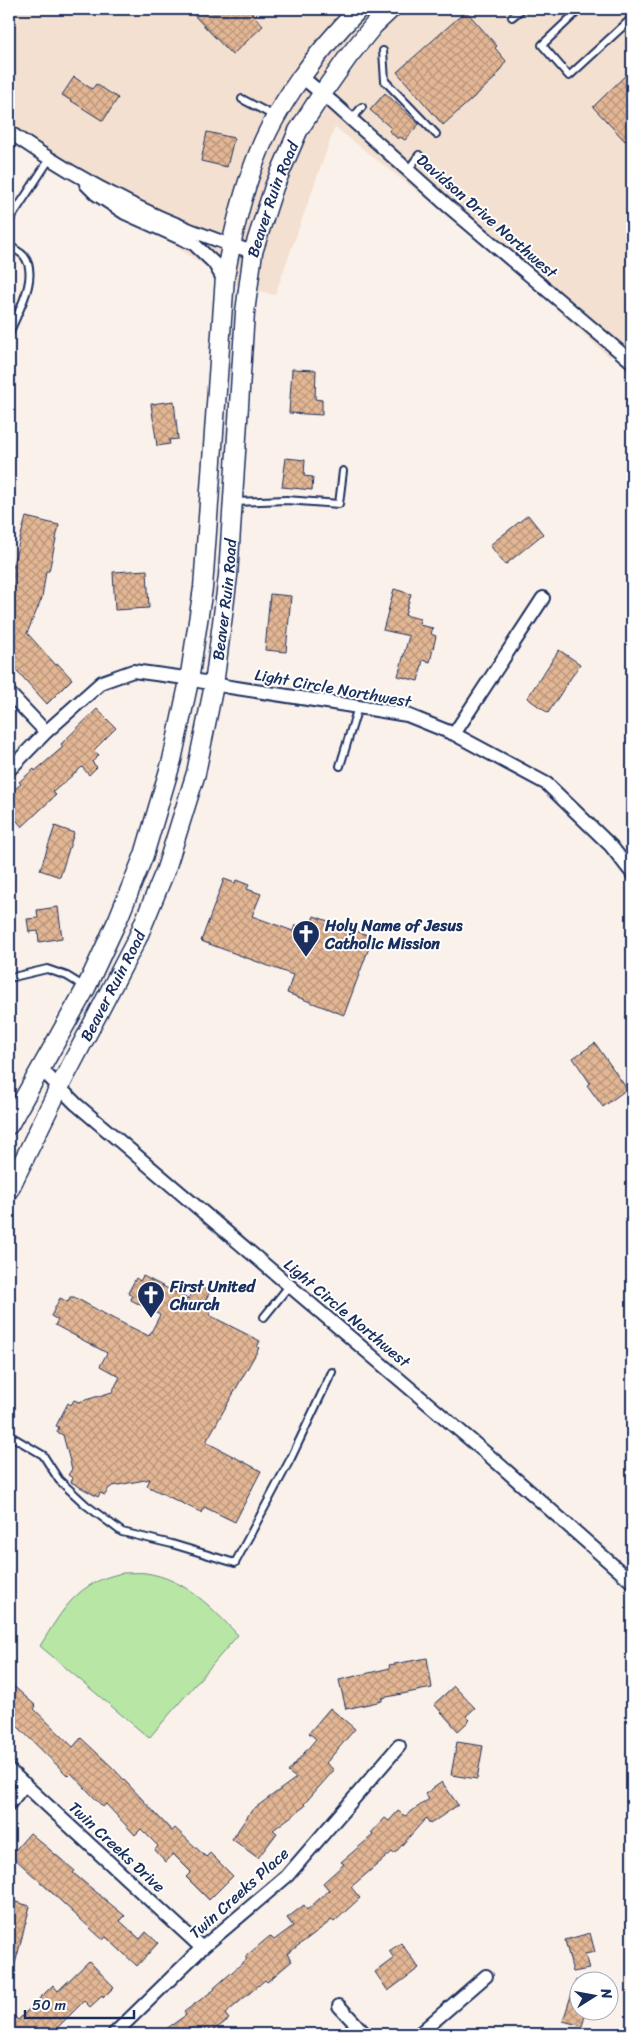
<svg xmlns="http://www.w3.org/2000/svg" width="641" height="2043" font-family="Sriracha,sans-serif">
<style>
.built{fill:#f3e0d0}
.garden{fill:#b8e6a4;stroke:#6a8a81}
.building{fill:url(#building-cross-hatch);stroke:#1b2f5e}
.lines{fill:none;stroke-linecap:round;stroke-linejoin:round}
.service-casing{stroke:#1b2f5e;stroke-width:10}
.minor-casing{stroke:#1b2f5e;stroke-width:16}
.secondary-casing{stroke:#1b2f5e;stroke-width:21}
.service{stroke:#fff;stroke-width:6}
.minor{stroke:#fff;stroke-width:12}
.secondary{stroke:#fff;stroke-width:18}
.labels{text-anchor:middle;dominant-baseline:central;stroke-width:4;stroke-linejoin:round;paint-order:stroke}
.street-label{font-size:16px;fill:#1b2f5e;stroke:#fff}
.poi-label{font-size:16px;font-weight:bold;fill:#1b2f5e;stroke:#fff;text-anchor:start}
</style>
<defs>
<pattern id="building-cross-hatch" width="8" height="8" patternUnits="userSpaceOnUse" patternTransform="scale(1.25)"><rect width="8" height="8" fill="#e4b794"/><path d="M0 0l8 8M0 8l8-8" fill="none" stroke="#b8957c"/></pattern>
</defs>
<rect width="100%" height="100%" fill="#faf1ea"/>
<filter id="ink" filterUnits="userSpaceOnUse"><feTurbulence type="fractalNoise" baseFrequency=".02" numOctaves="2"/><feDisplacementMap in="SourceGraphic" scale="10" xChannelSelector="R" yChannelSelector="G"/><feConvolveMatrix kernelMatrix="1 2 1 2 8 2 1 2 1" color-interpolation-filters="sRGB"/></filter>
<g filter="url(#ink)">
<!-- built -->
<path class="built" d="M9,9H632V338L609,357L492,250L335,127L275,295L232,284L54,165L9,132Z"/>
<!-- garden -->
<path class="garden" d="M123,1573C131,1573 139,1572 146,1573C186,1579 212,1608 238,1635L149,1738L40,1646C63,1609 77,1582 123,1573Z"/>
<!-- building -->
<path class="building" d="M188,9H248L263,26L232,55Z
M466,11L497,46L495,48L506,61L494,79L443,125L397,72Z
M632,69V135L625,141L593,107Z
M74,77L92,89L96,84L118,98L103,121L62,95Z
M385,93L419,124L405,140L400,137L398,139L389,131L391,128L370,110Z
M207,132L234,138L227,167L201,161Z
M292,369L316,370L315,399L322,400V415L289,413Z
M174,401L178,439L169,440L170,444L157,446L151,404Z
M286,458L305,460L304,476L313,477L312,490L282,487Z
M528,515L543,534L505,565L490,545Z
M26,517L59,525L49,571H46L42,598L27,633L56,665L58,664L72,679L47,704L9,662V579Z
M147,570L149,608L115,610L113,572Z
M394,589L411,594L405,615L420,619L419,625L433,628L431,634L436,636L430,662L423,660L418,681L398,676L409,636L383,630Z
M270,594L291,596L286,652L265,650Z
M559,650L580,664L548,713L527,698Z
M97,709L116,728L94,750L99,755L92,762L97,767L89,775L82,767L53,792L56,795L22,827L9,811V794L21,784L19,782L34,769L35,771L63,747L61,744Z
M55,826L74,833L60,877L40,870Z
M224,879L235,883L236,880L249,885L247,889L261,894L252,916L293,931L295,925L309,930L314,916L373,937L344,1015L287,993L293,975L201,941Z
M58,907L62,938L39,942L38,931L29,932L27,919L38,918L37,910Z
M595,1043L627,1089L603,1107L587,1085L590,1083L573,1058Z
M143,1276L188,1299L196,1284L210,1292L202,1306L211,1311L209,1315L260,1341L257,1347L259,1348L206,1442L261,1471L235,1522L204,1507L202,1513L147,1486L150,1479L113,1486L109,1488L105,1495L100,1493L98,1497L71,1482L73,1478L68,1475L72,1469L63,1435L57,1432L59,1427L56,1426L68,1403L71,1405L74,1400L79,1402L112,1392L120,1377L100,1366L107,1353L55,1325L58,1320L51,1316L60,1298L68,1302L70,1297H74L114,1319L149,1336L160,1315L131,1300L132,1296L128,1293L136,1278L140,1281Z
M427,1658L432,1688L382,1698V1701L346,1709L339,1680L390,1668L389,1665Z
M9,1682L36,1706L34,1709L73,1747L81,1738L112,1767L172,1831L175,1828L206,1857L210,1853L233,1876L209,1900L186,1877L191,1872L173,1854L166,1862L155,1850L158,1846L141,1829L135,1835L106,1804L103,1807L71,1773L68,1776L9,1718Z
M454,1686L475,1708L466,1716L470,1720L458,1731L434,1704Z
M330,1708L355,1729L326,1763L334,1770L304,1804L305,1806L273,1830L277,1833L258,1858L232,1839L252,1810L296,1778L288,1772L316,1739L309,1733Z
M457,1742L483,1746L477,1779L451,1775Z
M442,1782L458,1805L430,1824L426,1818L394,1854L392,1852L351,1887L360,1898L334,1922L332,1920L287,1954L292,1961L267,1982L265,1980L225,2014L229,2019L209,2034H159L186,2015L184,2012L215,1989L214,1988L247,1959L245,1957L270,1936L274,1940L293,1926L287,1918L304,1905L307,1910L329,1890L323,1883L344,1864L341,1862L373,1835L371,1833L385,1818L389,1821L398,1811L405,1816L429,1799L425,1794Z
M30,1833L75,1871L73,1873L125,1916L120,1921L140,1939L146,1932L158,1943L137,1966L106,1937L103,1940L11,1855Z
M9,1900L30,1906L13,1972H9Z
M590,1933L595,1952L585,1954L589,1969L573,1972L565,1940Z
M401,1943L419,1968L388,1991L375,1972L394,1958L389,1951Z
M89,1961L114,1987L103,1998L102,1996L90,2007L84,2001L51,2034H9V2026L15,2017L18,2020L53,1985L58,1991Z
M576,1980L578,1981V2010H587L582,2026L563,2021Z"/>
<g class="lines">
<defs>
<path id="service" d="M580,9L542,45L569,76L632,18
M512,17L522,9
M383,51L385,81L436,134
M242,99L274,116
M352,119L362,107
M408,170L419,155
M9,221L49,160
M9,244C13,250 20,251 24,256C40,277 17,313 9,334
M234,502L286,500L339,504L343,471
M340,766L358,707
M9,978L47,969L67,976L85,987
M264,1317L289,1286
M9,1435L43,1455L59,1480L86,1505L122,1532L172,1544L235,1563L291,1458L332,1372"/>
<path id="minor" d="M303,78L332,102L449,207L632,362
M9,132C83,183 167,226 253,252
M86,184L96,194L125,213L194,244L214,263L225,282
M9,693L46,732
M454,734L543,598
M9,770L46,732L102,682L133,671L178,677L230,687L346,705L407,715L454,734L547,784L611,846L632,873
M41,1069L76,1104L493,1459L632,1582
M9,1770L202,1948
M9,1804L25,1784
M339,2006L365,2034
M114,2034L202,1948L287,1876L399,1746
M419,2034L486,1976"/>
<g id="secondary">
<path d="M9,1125L86,988L118,919L144,855L172,760L189,681L203,588L225,277C232,238 241,197 256,159C276,105 319,49 359,9"/>
<path id="s1" d="M9,1190L59,1088L137,939L166,869L196,773L214,685L228,576L245,312L253,252L274,187L298,131L322,94L348,57L374,25L391,9"/>
</g>
</defs>
<!-- service casing -->
<use href="#service" class="service-casing"/>
<!-- minor casing -->
<use href="#minor" class="minor-casing"/>
<!-- secondary casing -->
<use href="#secondary" class="secondary-casing"/>
<!-- service -->
<use href="#service" class="service"/>
<!-- minor -->
<use href="#minor" class="minor"/>
<!-- secondary -->
<use href="#secondary" class="secondary"/>
</g>
</g>
<!-- icons -->
<defs>
<symbol id="church-pin" viewBox="-11 -11 22 30"><path d="M0 17L-7.5 6A9.5 9.5 0 1 1 7.5 6Z" fill="#1b2f5e" stroke="#fff"/><path d="M-1.2-6h2.4v3.5h3.3v2.4h-3.3V6h-2.4V-.1h-3.3v-2.4h3.3Z" fill="#fff"/></symbol>
</defs>
<g fill-rule="evenodd">
<use href="#church-pin" x="290" y="918" width="32" height="43"/>
<use href="#church-pin" x="135" y="1279" width="32" height="43"/>
</g>
<g class="labels">
<!-- street labels -->
<g class="street-label">
<text stroke="none"><textPath href="#s1" startOffset="1039">Beaver Ruin Road</textPath></text>
<text transform="translate(487 216) rotate(41)">Davidson Drive Northwest</text>
<text stroke="none"><textPath href="#s1" startOffset="634">Beaver Ruin Road</textPath></text>
<text transform="translate(333 688) rotate(10)">Light Circle Northwest</text>
<text stroke="none"><textPath href="#s1" startOffset="229">Beaver Ruin Road</textPath></text>
<text transform="translate(347 1313) rotate(40)">Light Circle Northwest</text>
<text transform="translate(117 1847) rotate(43)">Twin Creeks Drive</text>
<text transform="translate(239 1893) rotate(-42)">Twin Creeks Place</text>
</g>
<!-- poi labels -->
<g class="poi-label">
<text x="325" y="925">Holy Name of Jesus<tspan x="325" dy="18">Catholic Mission</tspan></text>
<text x="170" y="1286">First United<tspan x="170" dy="18">Church</tspan></text>
</g>
</g>
<!-- margin -->
<rect width="641" height="2043" fill="none" stroke="#fff" stroke-width="30"/>
<rect x="15" y="15" width="611" height="2013" fill="none" stroke="#1b2f5e" stroke-width="2" filter="url(#ink)"/>
<!-- north arrow -->
<g transform="translate(594 1996) rotate(79)"><circle r="24" fill="#ffffff" stroke="#a4acbf"/>
<path d="M0-4L9 19L0 12L-9 19Z" fill="#1b2f5e"/>
<text y="-8" font-size="14" font-weight="bold" text-anchor="middle" fill="#1b2f5e">N</text>
</g>
<!-- scale -->
<path d="M25 2010v8h109v-8" fill="none" stroke="#1b2f5e" stroke-width="2.5"/>
<text x="32" y="2010" font-size="15" fill="#1b2f5e" stroke="#ffffff" stroke-width="4" paint-order="stroke">50 m</text>
</svg>
